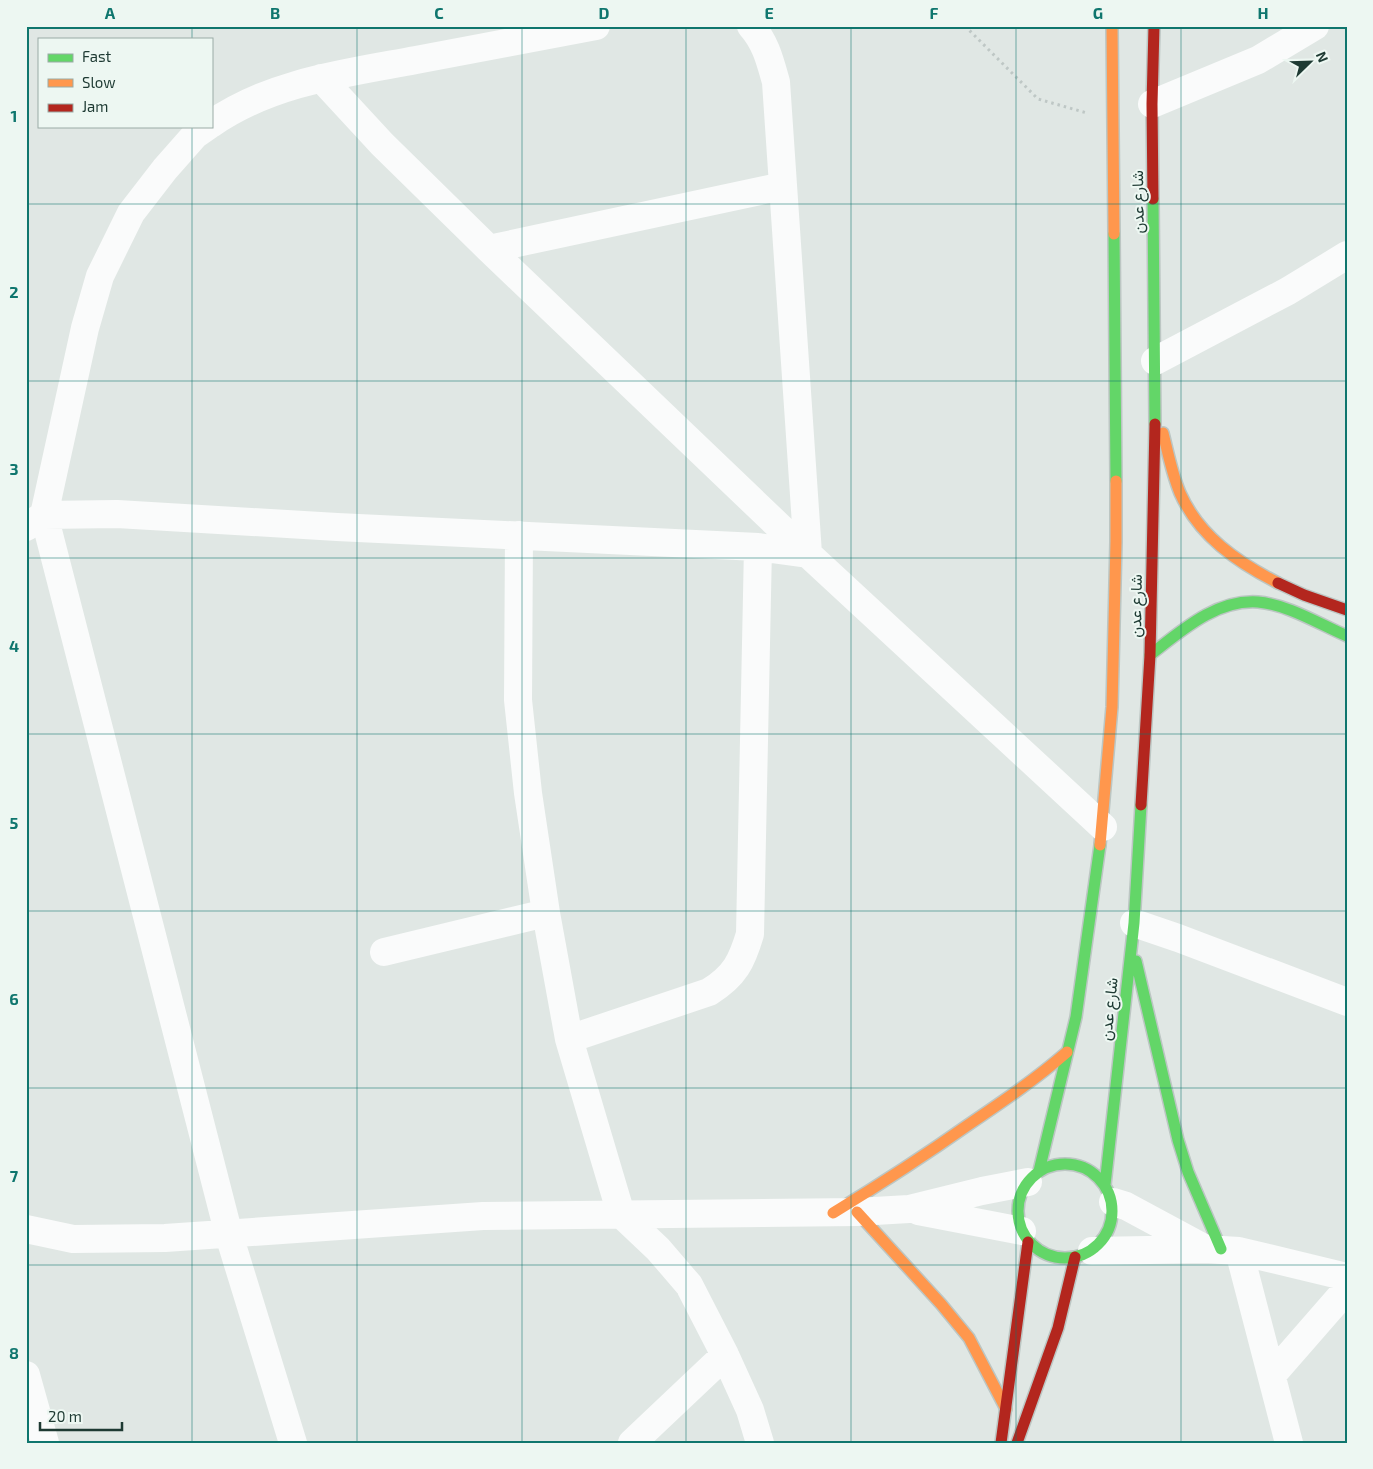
<svg xmlns="http://www.w3.org/2000/svg" width="1373" height="1469" font-family="'Exo 2',Vazirmatn,sans-serif">
<style>
.lines{fill:none;stroke-linecap:round;stroke-linejoin:round}
.fast-casing{stroke:#bcc6c3;stroke-width:14}
.slow-casing{stroke:#bcc6c3;stroke-width:14}
.jam-casing{stroke:#bcc6c3;stroke-width:14}
.path{stroke:#bec7c5;stroke-width:3;stroke-dasharray:2.5 4;stroke-linecap:butt}
.street{stroke:#fafbfb;stroke-width:28}
.fast{stroke:#63d668;stroke-width:11}
.slow{stroke:#ff974d;stroke-width:11}
.jam{stroke:#b3261e;stroke-width:11}
.grid{fill:none;stroke:#0f766e;stroke-width:1;stroke-opacity:0.55}
.labels{text-anchor:middle;dominant-baseline:central;stroke-width:4;stroke-linejoin:round;paint-order:stroke}
.street-label{font-size:16px;fill:#1e3a33;stroke:#edf7f2}
.neatline{fill:none;stroke:#0f766e;stroke-width:2}
.grid-label{font-size:16px;text-anchor:middle;font-weight:bold;fill:#0f766e}
</style>
<rect width="100%" height="100%" fill="#e0e7e4"/>
<g class="lines">
<defs>
<path id="fast" d="M1153,199L1155,424
M1114,234L1116,481
M1150,655C1181,631 1216,599 1258,602C1289,605 1319,624 1347,636
M1136,961L1178,1140L1188,1172L1221,1249
M1018 1211a47 47 0 1 1 94 0a47 47 0 1 1-94 0Z
M1039,1171L1076,1017L1100,845
M1105,1185L1134,923L1141,805"/>
<path id="slow" d="M1112,26L1114,234
M1163,433C1168,453 1172,474 1180,493C1199,536 1237,562 1278,583
M1100,845L1112,707L1116,542V481
M857,1212L941,1304L969,1338L1006,1409
M833,1213C879,1185 924,1156 968,1125C1002,1102 1036,1079 1067,1052"/>
<path id="jam" d="M1153,199L1152,104L1154,26
M1278,583L1304,595L1347,610
M1141,805L1150,655L1155,424
M1001,1443L1028,1242
M1017,1443L1058,1328L1075,1257"/>
</defs>
<!-- fast casing -->
<use href="#fast" class="fast-casing"/>
<!-- slow casing -->
<use href="#slow" class="slow-casing"/>
<!-- jam casing -->
<use href="#jam" class="jam-casing"/>
<!-- path -->
<path class="path" d="M965,26L1038,99L1087,113"/>
<!-- street -->
<path class="street" d="M751,26C766,43 770,61 776,82L808,554
M321,78L382,144L489,249L808,554
M1152,104L1258,60L1315,26
M211,124C271,82 346,73 416,60C476,49 536,37 596,26
M208,126L195,135L165,169L131,213L100,276L85,328L44,515L229,1235L293,1443
M489,249L783,186
M1155,361L1288,291L1347,255
M26,527L44,515L117,514L337,527L758,547L808,554L1103,827
M519,535L518,700L528,793L546,913L569,1039L621,1214L658,1249L689,1285L725,1355L750,1410L760,1443
M1134,923L1178,938L1347,1002
M384,952L546,913
M569,1039L709,992C735,976 742,961 750,934L758,547
M1113,1202L1126,1206L1204,1248
M918,1211L1022,1231
M26,1229L73,1239L165,1238L483,1216L857,1212L909,1209L982,1191L1028,1182
M1092,1251L1205,1249L1239,1251L1347,1277
M1239,1251L1289,1443
M26,1375L45,1443
M1272,1375L1347,1289
M632,1443L725,1355"/>
<!-- fast -->
<use href="#fast" class="fast"/>
<!-- slow -->
<use href="#slow" class="slow"/>
<!-- jam -->
<use href="#jam" class="jam"/>
</g>
<!-- grid -->
<path class="grid" d="M192,26V39M357,26V1443M522,26V1443M686,26V1443M851,26V1443M1016,26V1443M1181,26V1443M192,126V1443M26,204H1347M26,381H1347M26,558H1347M26,734H1347M26,911H1347M26,1088H1347M26,1265H1347"/>
<g class="labels">
<!-- street labels -->
<g class="street-label">
<text transform="translate(1137 202) rotate(-91)">شارع عدن</text>
<text transform="translate(1135 606) rotate(-89)">شارع عدن</text>
<text transform="translate(1108 1009) rotate(-84)">شارع عدن</text>
</g>
</g>
<!-- border -->
<rect width="1373" height="1469" fill="none" stroke="#edf7f2" stroke-width="55"/>
<!-- legend -->
<rect x="38" y="38" width="175" height="90" fill="#edf7f2" stroke="#9aaba6"/>
<rect x="48" y="54" width="25" height="8" fill="#63d668" stroke="#9aaba6"/>
<text x="82" y="62" font-size="15" fill="#1e3a33">Fast</text>
<rect x="48" y="79" width="25" height="8" fill="#ff974d" stroke="#9aaba6"/>
<text x="82" y="88" font-size="15" fill="#1e3a33">Slow</text>
<rect x="48" y="104" width="25" height="8" fill="#b3261e" stroke="#9aaba6"/>
<text x="82" y="112" font-size="15" fill="#1e3a33">Jam</text>
<!-- north arrow -->
<g transform="translate(1310 62) rotate(67)" stroke="#edf7f2" stroke-width="4" paint-order="stroke">
<path d="M0-4L9 19L0 12L-9 19Z" fill="#1e3a33"/>
<text y="-8" font-size="14" font-weight="bold" text-anchor="middle" fill="#1e3a33">N</text>
</g>
<!-- scale -->
<path d="M40 1422v8h82v-8" fill="none" stroke="#1e3a33" stroke-width="2.5"/>
<text x="48" y="1422" font-size="15" fill="#1e3a33" stroke="#edf7f2" stroke-width="4" paint-order="stroke">20 m</text>
<rect x="28" y="28" width="1318" height="1414" class="neatline"/>
<g class="grid-label">
<text x="110" y="19">A</text>
<text x="275" y="19">B</text>
<text x="439" y="19">C</text>
<text x="604" y="19">D</text>
<text x="769" y="19">E</text>
<text x="934" y="19">F</text>
<text x="1098" y="19">G</text>
<text x="1263" y="19">H</text>
<text x="14" y="122">1</text>
<text x="14" y="298">2</text>
<text x="14" y="475">3</text>
<text x="14" y="652">4</text>
<text x="14" y="829">5</text>
<text x="14" y="1005">6</text>
<text x="14" y="1182">7</text>
<text x="14" y="1359">8</text>
</g>
</svg>
